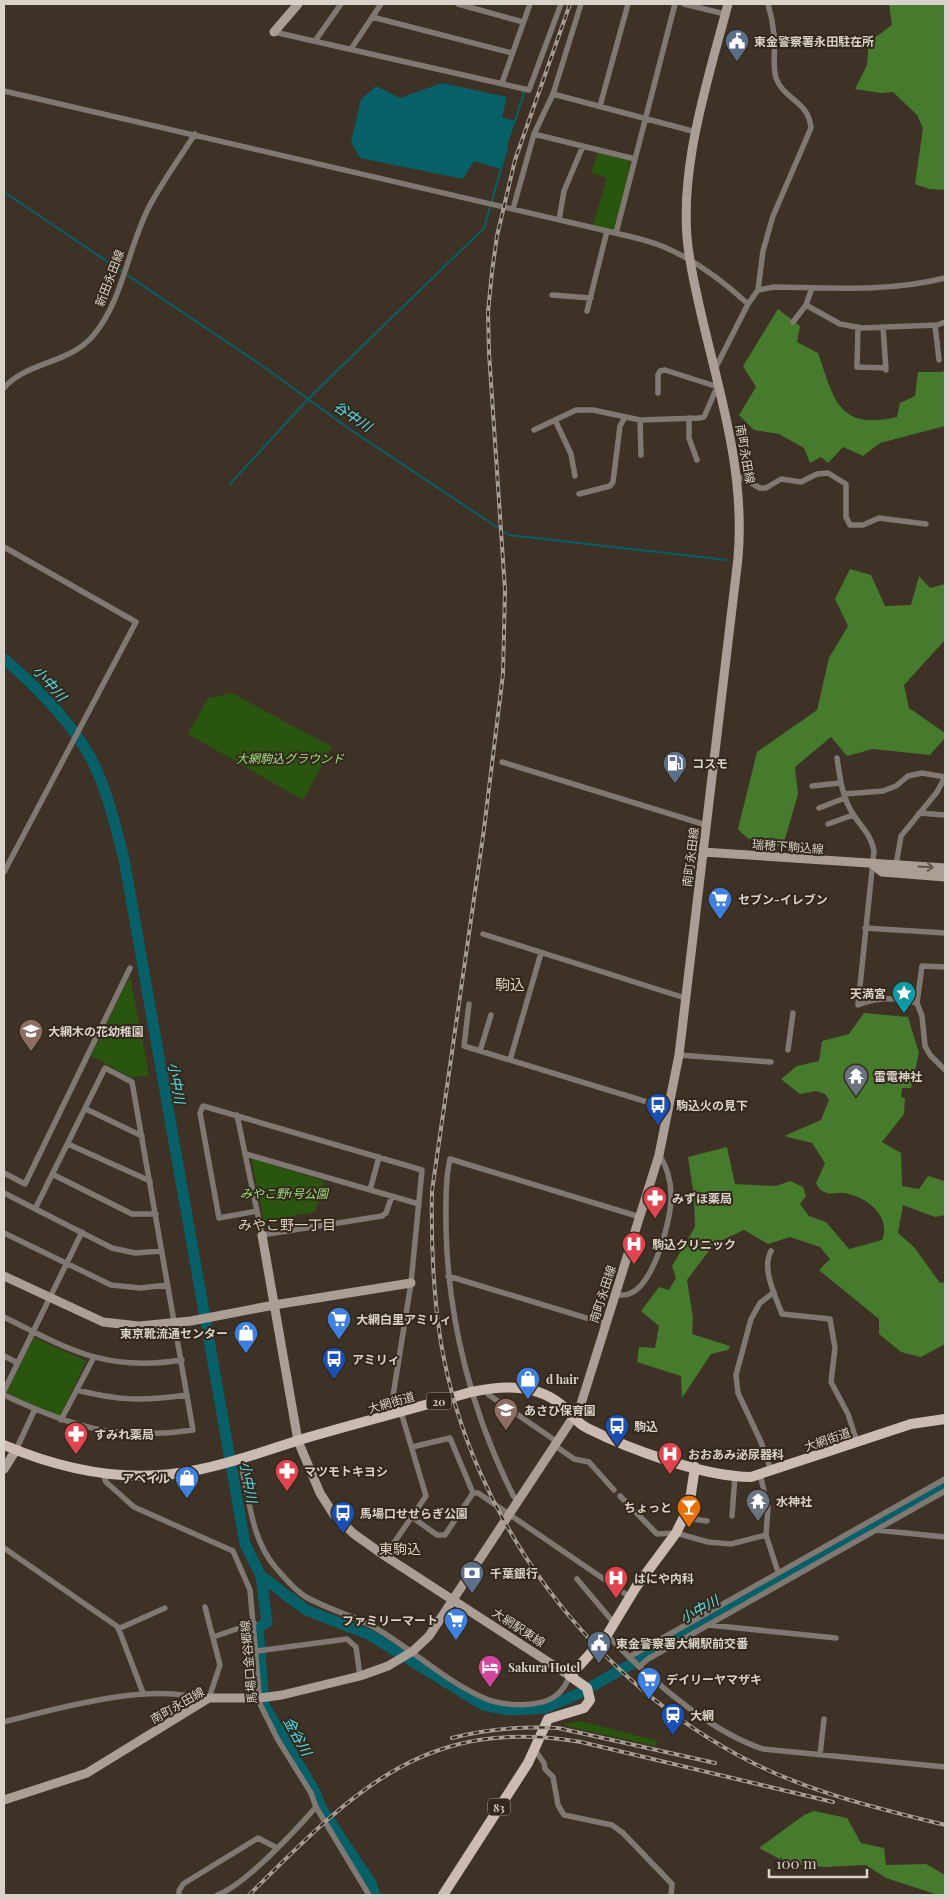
<svg xmlns="http://www.w3.org/2000/svg" width="949" height="1899" font-family="'Playfair Display','Noto Sans JP',serif">
<style>
.green{fill:#2a550f}
.forest{fill:#467a2c}
.water{fill:#075f67}
.lines{fill:none;stroke-linecap:round;stroke-linejoin:round}
.stream{stroke:#075f67;stroke-width:2}
.river{stroke:#075f67;stroke-width:11}
.street{stroke:#807873;stroke-width:5.5}
.secondary{stroke:#aa9e96;stroke-width:9}
.primary{stroke:#cbbbb0;stroke-width:10}
.rail-casing{stroke:#a59d93;stroke-width:4}
.rail{stroke:#33281b;stroke-width:2;stroke-dasharray:5.5;stroke-linecap:butt}
.oneway{stroke:#63574c}
.labels{text-anchor:middle;dominant-baseline:central;stroke-width:4;stroke-linejoin:round;paint-order:stroke}
.shield{fill:#33281b;stroke:#a79f96;stroke-width:1}
.shield-label{font-size:11px;font-weight:bold;fill:#d9d2ca}
.poi-label{font-size:12px;font-weight:bold;fill:#d9d2ca;stroke:#33281b;text-anchor:start}
.street-label{font-size:12px;fill:#d9d2ca;stroke:#33281b}
.park-label{font-size:12px;font-style:italic;fill:#9fe67f;stroke:#33281b}
.water-label{font-size:14px;font-style:italic;fill:#51e2f0;stroke:#33281b}
.neighbourhood-label{font-size:14px;fill:#dfd0c0;stroke:#33281b}
.quarter-label{font-size:15px;fill:#dfd0c0;stroke:#33281b}
</style>
<rect width="100%" height="100%" fill="#3d3225"/>
<!-- green -->
<path class="green" d="M598,153L631,161L615,231L593,225L607,178L591,173Z
M232,693L332,747L303,800L188,734L208,698Z
M130,976L149,1075L132,1078L91,1056Z
M251,1158L324,1181L315,1212L264,1221Z
M33,1337L86,1361L60,1417L7,1393Z
M580,1721L658,1741L655,1746L563,1725Z"/>
<!-- forest -->
<path class="forest" d="M889,4H945V190L929,189L915,184L923,128L917,115L893,92L881,93L855,89L867,65L869,42L892,25Z
M778,309L800,326L797,342L818,353C834,399 838,431 897,417L900,403L915,396L918,372H942L945,370V426L880,443L863,456L843,447L828,463L821,457L810,463L804,448L779,434L754,430L739,415L756,387L743,366Z
M850,569L871,575L885,606L911,605L919,576L930,588L945,584V640L904,685L909,708L945,733V738L930,755L873,749L847,756L831,737L795,767L798,794L785,839L779,846C761,843 751,844 738,829L757,752L817,710L829,658L848,626L835,599Z
M864,1013L908,1017L919,1053L911,1088H902L901,1097L905,1098L904,1114L882,1142L901,1153L902,1186L919,1189L928,1176L945,1181V1215L935,1217L903,1205L898,1233L914,1247L940,1283L945,1282V1344L921,1357L901,1352L879,1334V1319L819,1270L830,1259L820,1247L790,1237L768,1244L744,1230L714,1244L687,1280L693,1318L692,1334L730,1346L728,1350L711,1354L682,1398L681,1376L637,1362L639,1347L655,1348L659,1326L641,1311L659,1287L669,1290L676,1278L672,1266L695,1227L694,1196L688,1157L727,1147L735,1184L776,1186L790,1181L803,1187L806,1196L800,1204L809,1216L826,1222L849,1249L882,1240C892,1216 866,1196 843,1193C837,1192 832,1195 827,1193C821,1191 819,1189 816,1183L825,1163L812,1143L784,1136L821,1120L829,1100L825,1094L816,1091L800,1094L781,1079L797,1066L819,1061L822,1041L849,1034Z
M814,1811L847,1818L861,1843L884,1848L886,1865L926,1864L945,1875V1895H938L886,1878L866,1865L825,1867L787,1863L759,1848L804,1815Z"/>
<!-- water -->
<path class="water" d="M442,83L507,97L502,117L515,121L500,169L474,161L463,179L360,158L351,142L361,99L376,86L400,98Z"/>
<g class="lines">
<!-- stream -->
<path class="stream" d="M514,124L524,93
M4,192L264,367L348,428L509,535L727,560
M230,484L308,399L484,228L507,148"/>
<!-- river -->
<path class="river" d="M4,659C34,684 68,719 88,753C106,785 115,824 124,859L245,1544L261,1576L306,1610L370,1635L483,1705L508,1710L534,1709L545,1708L578,1694L945,1487
M261,1576L267,1622L258,1628L264,1705L315,1792L321,1808L371,1883L375,1895"/>
<!-- street -->
<path class="street" d="M458,4L523,22
M684,4L725,14
M372,17L512,53
M274,32L529,90L561,4
M315,41L341,4
M351,49L381,4
M502,83L530,4
M4,91L607,231C626,236 646,239 664,247C695,260 723,281 748,304
M553,94L696,132
M600,106L628,4
M534,134L635,159
M513,209L534,134L553,94L581,4
M559,220L564,191L583,146
M616,233L675,4
M758,290L774,287C832,288 889,292 945,278
M552,295L591,298
M806,305L840,324L862,328L937,325L945,322
M587,311L607,231
M793,322L806,305L812,288
M935,325L939,360
M858,327L857,367L886,368
M883,327L886,370
M716,367L748,304L758,290L763,251L773,216L811,128C809,101 783,99 776,78C772,65 776,48 774,35C773,24 771,14 768,4
M4,388C26,362 68,364 92,337C124,300 127,248 150,205C163,181 180,157 195,134
M658,393V375L660,371L665,370L718,387
M689,418V438L697,460
M555,420L571,454L575,476
M640,420L641,455
M534,430L576,410H593L640,420L699,418L704,417L718,385
M738,476L760,488H766L781,479L801,482L817,474L828,473L846,484V517L850,525H863L879,518L926,524
M579,494L610,486L613,482L620,426L625,417
M4,547L136,622L4,872
M837,758C840,778 842,797 853,814C861,827 871,834 874,851L858,1005
M502,762L706,825
M812,786L840,783
M844,794L883,791L896,786L908,776L922,773L945,777
M819,808L845,798
M919,813L945,815
M828,824L853,815
M896,865L901,836L937,792L945,777
M865,928L945,933
M483,934L685,998
M945,967L922,966L917,1003L922,1016L925,1046L930,1055L945,1070
M469,1004L464,1046L670,1109
M858,1005C879,996 895,998 917,1003
M788,1050L793,1013
M480,1051L491,1015
M679,1055L771,1062
M510,1060L541,953
M86,1109L142,1136
M237,1115L262,1235L382,1216L386,1213L392,1196
M68,1144L150,1181
M246,1154L419,1204
M4,1173L25,1184L130,968
M52,1174L132,1214H156
M370,1190L379,1157
M4,1193L112,1248L135,1253L162,1251
M257,1211L219,1218L200,1113L203,1106L422,1170L411,1283L393,1396
M4,1233L111,1285L140,1288L168,1285
M771,1251C761,1269 776,1297 782,1314L830,1319L835,1348L831,1382L848,1414L857,1442
M448,1276L606,1324
M616,1295C621,1295 626,1296 631,1293C654,1283 672,1219 671,1195C671,1182 667,1166 659,1155
M4,1317C70,1350 105,1372 182,1360
M4,1356L18,1363
M484,1389L489,1395L556,1441
M77,1390C119,1401 144,1401 187,1395
M4,1391L82,1232
M4,1395C72,1427 116,1441 193,1430L132,1082L105,1068L35,1209
M61,1420L93,1359
M554,1445L574,1459L589,1462L614,1490
M16,1450L35,1409
M241,1465C250,1501 251,1539 276,1568C285,1578 294,1590 306,1597C327,1609 351,1615 372,1626C410,1647 443,1680 484,1698C502,1706 537,1708 554,1697C562,1692 566,1684 570,1676
M771,1471L761,1442L738,1393L736,1375L751,1319L760,1303L774,1292
M103,1474L106,1482L134,1507L233,1551L250,1590L260,1704L278,1740L311,1793L316,1807L369,1895
M760,1474L768,1508L766,1535L778,1572
M473,1493H478L630,1597
M620,1496L657,1534L676,1533L708,1542L731,1544L766,1535
M518,1500L514,1497C472,1414 448,1321 446,1228C446,1205 445,1181 450,1159L640,1217
M732,1516L735,1476
M412,1517L437,1535H445L473,1493L450,1438L412,1447
M685,1518L707,1521
M876,1530L945,1537
M4,1548L118,1627L143,1693
M385,1556L426,1496L401,1412
M577,1579L614,1623
M205,1607L220,1665L209,1698
M709,1625L836,1638
M118,1629L165,1608
M607,1635C648,1677 706,1730 763,1749L945,1767
M213,1637L254,1623
M257,1651L347,1639L356,1647L360,1676
M629,1657L945,1479
M639,1667L648,1659L945,1491
M4,1722C54,1709 157,1680 205,1701
M535,1750L544,1763L545,1769L553,1777L558,1805L564,1815L612,1825L623,1833L672,1884L671,1895
M820,1755L824,1719
M179,1895V1891L183,1884L258,1838L277,1848
M217,1895C245,1885 295,1831 316,1807"/>
<!-- secondary -->
<path class="secondary" d="M274,32L298,4
M703,852L945,868
M872,864L882,872L945,877
M262,1235L298,1441L320,1493L334,1515L354,1534L385,1556L570,1676
M4,1276L103,1322L139,1326L191,1321L274,1305L411,1283
M4,1469L16,1450
M4,1800L87,1773L209,1698H260L282,1695L360,1676L388,1666L413,1651L429,1636L580,1407L659,1155L679,1055L738,558C747,453 707,361 690,260C675,179 707,83 728,4"/>
<!-- primary -->
<path class="primary" d="M4,1445C65,1471 131,1484 197,1470C234,1463 270,1449 306,1438C361,1422 416,1408 471,1392C503,1385 538,1383 565,1408C572,1415 577,1423 587,1428C629,1449 704,1477 751,1477L911,1424L945,1419
M443,1895L528,1763L548,1719L584,1708L590,1700L587,1688L570,1676L607,1635L636,1587L676,1533L689,1507L695,1467"/>
<defs>
<path id="rail" d="M570,4L515,160L497,236L492,272L488,312L489,353L505,590L503,674L484,829L432,1191C431,1242 433,1293 441,1343C471,1520 593,1683 753,1763C813,1793 880,1809 945,1825
M452,1738C487,1729 521,1726 558,1728L715,1763
M249,1895C351,1794 424,1715 581,1742L833,1802"/>
</defs>
<!-- rail casing -->
<use href="#rail" class="rail-casing"/>
<!-- rail -->
<use href="#rail" class="rail"/>
</g>
<!-- one-way arrows -->
<defs><path id="oneway-shaft" d="M-6 0H5M1.5-3L5.5 0L1.5 3" fill="none" stroke-width="1.6" stroke-linecap="round" stroke-linejoin="round" transform="scale(1.25)"/></defs>
<use class="oneway" href="#oneway-shaft" transform="translate(926 867) rotate(3)"/>
<!-- icons -->
<defs>
<symbol id="civic-pin" viewBox="-11 -11 22 30"><path d="M0 17L-7.5 6A9.5 9.5 0 1 1 7.5 6Z" fill="#5c6f8a" stroke="#33281b"/><path d="M-.6-6.5H3V-4.5H.6V-3L4-1V1h2V6H-6V1h2V-1L-.6-3ZM-1.2 2.5V6h2.4V2.5Z" fill="#fff"/></symbol>
<symbol id="fuel-pin" viewBox="-11 -11 22 30"><path d="M0 17L-7.5 6A9.5 9.5 0 1 1 7.5 6Z" fill="#5c6f8a" stroke="#33281b"/><path d="M-5.5-6h7V0h2V4h1.3V-2.5L3-4.5l.8-.8L6-3V5H2.5V1h-1V6h-7ZM-4.2-4.7v3.2H.2V-4.7Z" fill="#fff"/></symbol>
<symbol id="supermarket-pin" viewBox="-11 -11 22 30"><path d="M0 17L-7.5 6A9.5 9.5 0 1 1 7.5 6Z" fill="#3f7fe0" stroke="#33281b"/><path d="M-6-5.5h2.5l.6 2H6L4.5 2H-2.5L-4.4-4H-6ZM-1.5 3.2a1.3 1.3 0 1 0 .1 0ZM3 3.2a1.3 1.3 0 1 0 .1 0Z" fill="#fff"/></symbol>
<symbol id="sight-pin" viewBox="-11 -11 22 30"><path d="M0 17L-7.5 6A9.5 9.5 0 1 1 7.5 6Z" fill="#0f9aa8" stroke="#33281b"/><path d="M0-6L1.8-2.2L6-1.7L2.9 1.2L3.7 5.4L0 3.3L-3.7 5.4L-2.9 1.2L-6-1.7L-1.8-2.2Z" fill="#fff"/></symbol>
<symbol id="school-pin" viewBox="-11 -11 22 30"><path d="M0 17L-7.5 6A9.5 9.5 0 1 1 7.5 6Z" fill="#8d6e63" stroke="#33281b"/><path d="M0-5L7-2L0 1L-7-2ZM-4 1L0 2.5L4 1V4Q0 6-4 4Z" fill="#fff"/></symbol>
<symbol id="temple-pin" viewBox="-11 -11 22 30"><path d="M0 17L-7.5 6A9.5 9.5 0 1 1 7.5 6Z" fill="#6b7280" stroke="#33281b"/><path d="M0-6L5-2H3V0L6.5 2.5H4V6H1.5V3h-3V6H-4V2.5H-6.5L-3 0V-2H-5Z" fill="#fff"/></symbol>
<symbol id="bus-pin" viewBox="-11 -11 22 30"><path d="M0 17L-7.5 6A9.5 9.5 0 1 1 7.5 6Z" fill="#1a4fb4" stroke="#33281b"/><path d="M-5-6H5V4H4V6H2V4H-2V6H-4V4H-5ZM-3.5-4V0h7V-4ZM-3.5 1.2v1.5H-2V1.2ZM2 1.2v1.5H3.5V1.2Z" fill="#fff"/></symbol>
<symbol id="pharmacy-pin" viewBox="-11 -11 22 30"><path d="M0 17L-7.5 6A9.5 9.5 0 1 1 7.5 6Z" fill="#e0444e" stroke="#33281b"/><path d="M-2-6h4v4h4v4h-4v4h-4v-4h-4v-4h4Z" fill="#fff"/></symbol>
<symbol id="hospital-pin" viewBox="-11 -11 22 30"><path d="M0 17L-7.5 6A9.5 9.5 0 1 1 7.5 6Z" fill="#e0444e" stroke="#33281b"/><path d="M-5-5h3v3.5h4V-5h3V5h-3V1.5h-4V5h-3Z" fill="#fff"/></symbol>
<symbol id="shop-pin" viewBox="-11 -11 22 30"><path d="M0 17L-7.5 6A9.5 9.5 0 1 1 7.5 6Z" fill="#3f7fe0" stroke="#33281b"/><path d="M-5-2.5h2.3a2.7 3.5 0 0 1 5.4 0H5L5.5 6h-11ZM-1.5-2.5h3a1.5 2.3 0 0 0-3 0Z" fill="#fff"/></symbol>
<symbol id="bar-pin" viewBox="-11 -11 22 30"><path d="M0 17L-7.5 6A9.5 9.5 0 1 1 7.5 6Z" fill="#e8710a" stroke="#33281b"/><path d="M-6-5H6L.8 .8V4.5H3.5V6h-7V4.5H-.8V.8Z" fill="#fff"/></symbol>
<symbol id="bank-pin" viewBox="-11 -11 22 30"><path d="M0 17L-7.5 6A9.5 9.5 0 1 1 7.5 6Z" fill="#5c6f8a" stroke="#33281b"/><path d="M-6-4H6V4H-6ZM0-2.3a2.3 2.3 0 1 0 0 4.6a2.3 2.3 0 1 0 0-4.6Z" fill="#fff"/></symbol>
<symbol id="hotel-pin" viewBox="-11 -11 22 30"><path d="M0 17L-7.5 6A9.5 9.5 0 1 1 7.5 6Z" fill="#d1479c" stroke="#33281b"/><path d="M-6-4.5h1.5V1H6V5H4.5V3h-9V5H-6ZM-4 0a1.8 1.8 0 1 1 3.6 0ZM.5 0V-2.5h3Q6-2.5 6 0Z" fill="#fff"/></symbol>
<symbol id="station-pin" viewBox="-11 -11 22 30"><path d="M0 17L-7.5 6A9.5 9.5 0 1 1 7.5 6Z" fill="#1a4fb4" stroke="#33281b"/><path d="M-3-6H3Q5-6 5-4V2Q5 4 3 4L4.5 6H3L1.5 4h-3L-3 6H-4.5L-3 4Q-5 4-5 2V-4Q-5-6-3-6ZM-3.5-4v3h7v-3ZM-3.5 1v1.5H-2V1ZM2 1v1.5H3.5V1Z" fill="#fff"/></symbol>
</defs>
<g fill-rule="evenodd">
<use href="#civic-pin" x="723" y="27" width="28" height="38"/>
<use href="#fuel-pin" x="661" y="749" width="28" height="38"/>
<use href="#supermarket-pin" x="706" y="885" width="28" height="38"/>
<use href="#sight-pin" x="890" y="979" width="28" height="38"/>
<use href="#school-pin" x="17" y="1017" width="28" height="38"/>
<use href="#temple-pin" x="842" y="1062" width="28" height="38"/>
<use href="#bus-pin" x="644" y="1091" width="28" height="38"/>
<use href="#pharmacy-pin" x="641" y="1184" width="28" height="38"/>
<use href="#hospital-pin" x="620" y="1230" width="28" height="38"/>
<use href="#supermarket-pin" x="325" y="1305" width="28" height="38"/>
<use href="#shop-pin" x="232" y="1319" width="28" height="38"/>
<use href="#bus-pin" x="320" y="1345" width="28" height="38"/>
<use href="#shop-pin" x="514" y="1365" width="28" height="38"/>
<use href="#school-pin" x="492" y="1396" width="28" height="38"/>
<use href="#bus-pin" x="603" y="1412" width="28" height="38"/>
<use href="#pharmacy-pin" x="62" y="1420" width="28" height="38"/>
<use href="#hospital-pin" x="656" y="1440" width="28" height="38"/>
<use href="#pharmacy-pin" x="273" y="1457" width="28" height="38"/>
<use href="#shop-pin" x="173" y="1464" width="28" height="38"/>
<use href="#temple-pin" x="744" y="1487" width="28" height="38"/>
<use href="#bar-pin" x="675" y="1493" width="28" height="38"/>
<use href="#bus-pin" x="329" y="1499" width="28" height="38"/>
<use href="#bank-pin" x="458" y="1559" width="28" height="38"/>
<use href="#hospital-pin" x="602" y="1564" width="28" height="38"/>
<use href="#supermarket-pin" x="442" y="1606" width="28" height="38"/>
<use href="#civic-pin" x="585" y="1629" width="28" height="38"/>
<use href="#hotel-pin" x="476" y="1653" width="28" height="38"/>
<use href="#supermarket-pin" x="635" y="1665" width="28" height="38"/>
<use href="#station-pin" x="659" y="1701" width="28" height="38"/>
</g>
<g class="labels">
<!-- shield labels -->
<g class="shield">
<rect x="426.5" y="1392.5" width="25" height="17" rx="4"/>
<rect x="488" y="1798.5" width="22" height="17" rx="4"/>
</g>
<g class="shield-label">
<text x="439" y="1401">20</text>
<text x="499" y="1807">83</text>
</g>
<!-- poi labels -->
<g class="poi-label">
<text x="754" y="41">東金警察署永田駐在所</text>
<text x="692" y="763">コスモ</text>
<text x="738" y="899">セブン-イレブン</text>
<text x="886" y="993" text-anchor="end">天満宮</text>
<text x="48" y="1031">大網木の花幼稚園</text>
<text x="874" y="1076">雷電神社</text>
<text x="676" y="1105">駒込火の見下</text>
<text x="672" y="1198">みずほ薬局</text>
<text x="652" y="1244">駒込クリニック</text>
<text x="356" y="1319">大網白里アミリィ</text>
<text x="228" y="1333" text-anchor="end">東京靴流通センター</text>
<text x="352" y="1359">アミリィ</text>
<text x="546" y="1379">d hair</text>
<text x="524" y="1410">あさひ保育園</text>
<text x="634" y="1426">駒込</text>
<text x="94" y="1434">すみれ薬局</text>
<text x="688" y="1454">おおあみ泌尿器科</text>
<text x="304" y="1471">マツモトキヨシ</text>
<text x="170" y="1478" text-anchor="end">アベイル</text>
<text x="776" y="1501">水神社</text>
<text x="672" y="1507" text-anchor="end">ちょっと</text>
<text x="360" y="1513">馬場口せせらぎ公園</text>
<text x="490" y="1573">千葉銀行</text>
<text x="634" y="1578">はにや内科</text>
<text x="438" y="1620" text-anchor="end">ファミリーマート</text>
<text x="616" y="1643">東金警察署大網駅前交番</text>
<text x="508" y="1667">Sakura Hotel</text>
<text x="666" y="1679">デイリーヤマザキ</text>
<text x="690" y="1715">大網</text>
</g>
<!-- street labels -->
<g class="street-label">
<text transform="translate(109 278) rotate(-69)">新田永田線</text>
<text transform="translate(746 454) rotate(80)">南町永田線</text>
<text transform="translate(788 846) rotate(4)">瑞穂下駒込線</text>
<text transform="translate(690 857) rotate(-83)">南町永田線</text>
<text transform="translate(602 1294) rotate(-72)">南町永田線</text>
<text transform="translate(391 1402) rotate(-16)">大網街道</text>
<text transform="translate(827 1439) rotate(-19)">大網街道</text>
<text transform="translate(519 1627) rotate(33)">大網駅東線</text>
<text transform="translate(248 1662) rotate(-95)">馬場口金谷郷線</text>
<text transform="translate(177 1705) rotate(-30)">南町永田線</text>
</g>
<!-- park labels -->
<g class="park-label">
<text x="290" y="758">大網駒込グラウンド</text>
<text x="284" y="1193">みやこ野1号公園</text>
</g>
<!-- water labels -->
<g class="water-label">
<text transform="translate(353 416) rotate(34)">谷中川</text>
<text transform="translate(50 683) rotate(48)">小中川</text>
<text transform="translate(177 1083) rotate(80)">小中川</text>
<text transform="translate(249 1482) rotate(80)">小中川</text>
<text transform="translate(699 1609) rotate(-29)">小中川</text>
<text transform="translate(298 1736) rotate(61)">金谷川</text>
</g>
<!-- neighbourhood labels -->
<g class="neighbourhood-label">
<text x="287" y="1224">みやこ野一丁目</text>
<text x="400" y="1548">東駒込</text>
</g>
<!-- quarter labels -->
<g class="quarter-label">
<text x="510" y="984">駒込</text>
</g>
</g>
<!-- border -->
<rect width="949" height="1899" fill="none" stroke="#d9d2ca" stroke-width="10"/>
<!-- scale -->
<path d="M769 1869v8h98v-8" fill="none" stroke="#d9d2ca" stroke-width="2.5"/>
<text x="776" y="1869" font-size="15" fill="#d9d2ca" stroke="#33281b" stroke-width="4" paint-order="stroke">100 m</text>
</svg>
